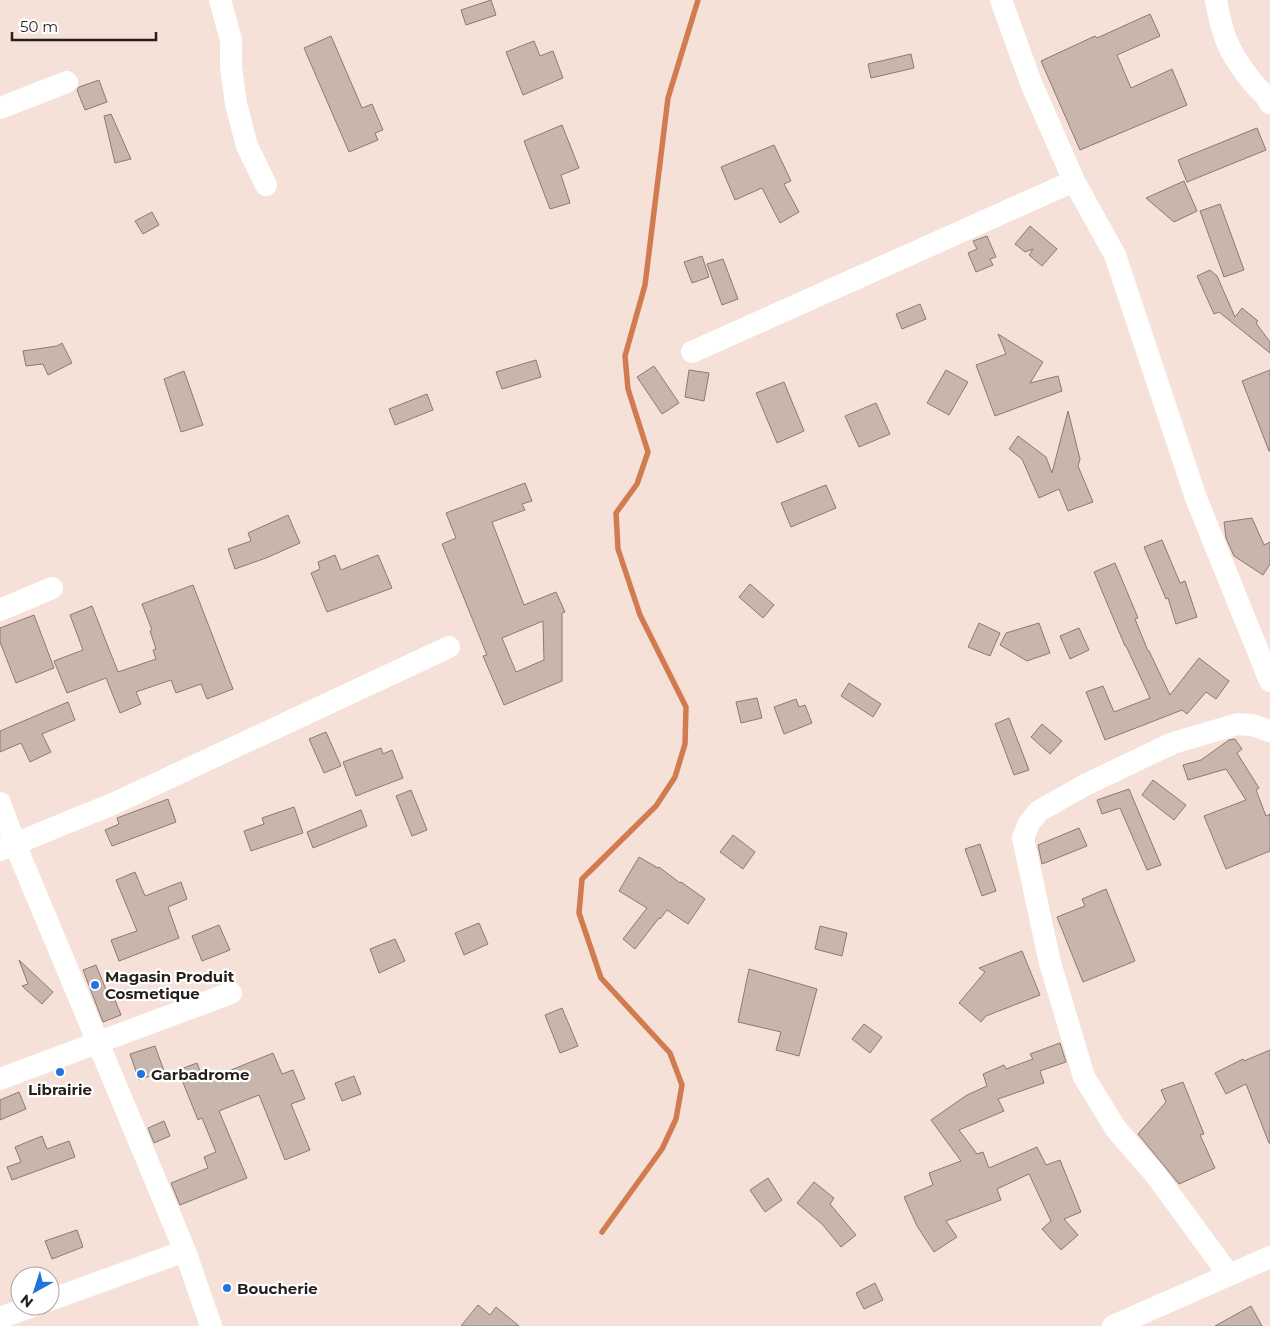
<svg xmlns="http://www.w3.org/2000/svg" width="1270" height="1326" font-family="Montserrat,sans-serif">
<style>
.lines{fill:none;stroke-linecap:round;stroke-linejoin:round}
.stream{stroke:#d17c50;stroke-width:5.5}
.building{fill:#c8b5ab;stroke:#8c7a71;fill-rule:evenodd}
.minor{stroke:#fff;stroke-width:22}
.poi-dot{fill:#1f74de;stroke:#fff;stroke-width:2}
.labels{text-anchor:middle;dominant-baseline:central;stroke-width:4.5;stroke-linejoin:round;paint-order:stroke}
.poi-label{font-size:15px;font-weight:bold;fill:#251e1b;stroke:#fff;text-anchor:start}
</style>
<rect width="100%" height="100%" fill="#f5e1d7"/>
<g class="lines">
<!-- stream -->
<path class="stream" d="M602,1232L662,1149L676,1119L682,1085L670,1053L601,978L579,913L582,879L656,806L675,777L685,744L686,707L640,615L618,549L616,513L637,484L648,452L628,389L625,356L645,285L668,98L698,0"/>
</g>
<!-- building -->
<path class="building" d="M491,0L496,15L466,25L461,10Z
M1150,14L1160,36L1117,55L1131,88L1172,69L1187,105L1080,150L1041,61L1095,36L1097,38Z
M331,36L362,108L372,104L383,130L375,133L378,140L349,152L304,48Z
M534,41L540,56L553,51L563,78L523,95L506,52Z
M911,54L914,68L871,78L868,64Z
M99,80L107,102L85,110L77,90L79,87Z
M111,114L131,159L115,163L104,116Z
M562,125L579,168L561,175L570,203L550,209L524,141Z
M1257,128L1266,150L1187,182L1178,160Z
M774,145L791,181L784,184L799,212L780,223L762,188L735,200L721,167Z
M1184,181L1197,211L1174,222L1146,198Z
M1220,204L1244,270L1224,277L1200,211Z
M152,212L159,225L143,234L135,221Z
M1030,226L1057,249L1042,266L1029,255L1033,249L1025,252L1015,244Z
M987,236L996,257L990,259L993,265L976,272L968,253L977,249L973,241Z
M702,256L709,277L692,283L684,262Z
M723,259L738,299L722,305L707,264Z
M1210,270L1217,276L1235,317L1242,308L1258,321L1256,323L1270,342V353L1219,312L1214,314L1197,276Z
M920,304L926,319L902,329L896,314Z
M998,334L1043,362L1030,383L1058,376L1062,391L995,416L976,365L1006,354Z
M62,343L72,363L48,375L43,364L26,366L23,351L57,346Z
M536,360L541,377L502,389L496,372Z
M654,366L679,403L662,414L637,377Z
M689,370L709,373L704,401L685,397Z
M946,370L968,382L949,415L927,403Z
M1270,370V451H1269L1242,381Z
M184,371L203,425L181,432L164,379Z
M784,382L804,431L777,443L756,393Z
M427,394L433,410L395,425L389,409Z
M876,403L890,434L859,447L845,416Z
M1068,411L1080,459L1078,466L1093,502L1068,511L1059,489L1039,498L1022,459L1009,449L1018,436L1046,457L1052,473Z
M525,483L532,501L522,504L525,510L492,522L524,605L556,592L565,612L562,613V681L504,705L483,656L487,655L442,544L456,538L446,513ZM543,621L544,660L516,672L502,638Z
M826,485L836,508L791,527L781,503Z
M288,515L300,543L266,558L235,569L228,549L251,541L248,533Z
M1252,518L1264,545L1270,542V564L1263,575L1234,556L1226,538L1224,522Z
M1162,540L1180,583L1185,581L1197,617L1176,624L1168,598L1166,599L1144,547Z
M335,555L341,570L378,555L392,588L327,612L311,573L320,569L318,562Z
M1115,563L1138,618L1135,619L1148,651H1149L1170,695L1199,658L1229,681L1216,699L1206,692L1187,714L1182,710L1105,740L1086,692L1103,686L1114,712L1150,698L1126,646H1125L1094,572Z
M750,584L774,605L763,618L739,597Z
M193,585L233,689L207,699L201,684L176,693L171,680L136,692L141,704L120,713L106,678L67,693L54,661L83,650L70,615L92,606L118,672L156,659L153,650L156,649L150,631L152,630L142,604Z
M34,615L54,668L16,683L0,642V628Z
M979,623L1000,633L990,656L968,647Z
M1039,623L1050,653L1027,661L1000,645L1006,633Z
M1079,628L1089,650L1070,659L1060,636Z
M849,683L881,704L873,717L841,696Z
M757,698L762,718L741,723L736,702Z
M796,699L799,707L805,705L812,723L784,734L774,707Z
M68,702L75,720L42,734L51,752L30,762L21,743L0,752V731Z
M1009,718L1029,770L1014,775L995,724Z
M1042,724L1062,741L1050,754L1031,737Z
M326,732L341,766L324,773L309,739Z
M1235,739L1242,749L1237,753L1259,788L1256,790L1266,816L1270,814V851L1226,869L1204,816L1246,800L1226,769L1188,780L1183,765L1201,760L1229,740Z
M381,748L383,754L392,750L403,778L356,796L343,762Z
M1153,780L1186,805L1174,820L1142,795Z
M1129,789L1161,865L1147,870L1120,808L1102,814L1097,800Z
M411,790L427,830L412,836L396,796Z
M168,799L176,822L112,846L105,830L119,824L117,818Z
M294,807L303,833L251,851L244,831L264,824L262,818Z
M361,810L367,826L313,848L307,832Z
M1079,828L1087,846L1042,864L1038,845Z
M733,835L755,852L743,869L720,852Z
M980,844L996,891L982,896L965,849Z
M639,857L658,868L659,867L680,883L681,882L705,899L688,924L667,910L660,919L659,918L635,949L623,939L647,908L619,891Z
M135,872L145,896L181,882L187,899L168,907L179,938L119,961L111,940L137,931L116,880Z
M1106,889L1135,961L1083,982L1057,917L1085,906L1082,899Z
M479,923L488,944L464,955L455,933Z
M219,925L230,950L202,961L192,936Z
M820,926L847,933L842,956L815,949Z
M395,939L405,961L379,973L370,949Z
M1022,951L1040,995L986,1016L981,1022L959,1003L985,972L979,968Z
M19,960L53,992L42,1004L22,986L28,984Z
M96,965L111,1002L115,1000L121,1015L103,1022L83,970Z
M749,969L817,989L799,1056L776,1050L781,1032L738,1022Z
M562,1008L578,1046L560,1053L545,1015Z
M864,1024L882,1037L870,1053L852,1039Z
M1060,1043L1066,1062L1040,1071L1044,1083L998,1099L1004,1111L959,1130L977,1154L983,1152L989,1168L1037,1147L1046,1165L1060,1160L1081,1212L1064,1219L1078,1235L1061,1250L1042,1229L1051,1221L1029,1174L997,1189L1001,1200L946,1221L957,1237L934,1252L917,1226L904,1197L933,1185L929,1173L961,1161L931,1120L967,1095L987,1086L983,1074L1004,1065L1006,1069L1033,1059L1030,1054Z
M155,1046L164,1071L139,1080L130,1054Z
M1270,1050V1143H1269L1246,1084L1226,1094L1215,1073L1243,1059L1244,1061Z
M273,1053L282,1074L293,1070L305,1099L291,1104L310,1150L285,1160L259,1095L219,1111L247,1178L180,1205L171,1183L208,1168L204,1157L216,1152L202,1118L198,1120L178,1070L197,1063L204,1081Z
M354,1076L361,1094L342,1101L335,1083Z
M1183,1082L1204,1134L1200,1135L1215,1168L1179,1184L1138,1134L1166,1102L1161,1090Z
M19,1092L26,1109L0,1120V1100Z
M164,1121L170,1136L154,1143L148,1128Z
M42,1136L47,1149L69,1141L75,1157L12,1180L7,1167L21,1162L15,1147Z
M768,1178L782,1200L765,1212L750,1190Z
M814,1182L834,1198L830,1204L856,1235L841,1247L822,1224L797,1203Z
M77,1230L83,1247L52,1259L45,1241Z
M875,1283L883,1300L864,1309L856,1293Z
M478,1305L490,1315L496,1307L519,1326H461Z
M1251,1306L1262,1326H1215Z"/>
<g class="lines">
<!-- minor -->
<path class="minor" d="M220,0L231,40V67L236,104L247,146L266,185
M1001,0L1031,83L1074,181L1115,255L1196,498L1270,681
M1216,0C1222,35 1228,51 1250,79C1256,88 1265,93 1270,103
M0,108L67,82
M692,352L1074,181
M0,610L52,588
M0,803L15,844L185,1251L211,1326
M0,850L115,803L449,647
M0,1079L231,993
M1229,1275L1155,1174L1116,1129L1084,1077L1050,963L1023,838L1029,823L1039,811L1085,785L1173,743L1238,724L1252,725L1270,731
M50,1300L185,1251
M0,1318L33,1306
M1113,1326L1270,1257"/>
</g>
<!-- markers -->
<g class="poi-dot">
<circle cx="95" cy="985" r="5"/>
<circle cx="60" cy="1072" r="5"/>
<circle cx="141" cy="1074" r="5"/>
<circle cx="227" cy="1288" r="5"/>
</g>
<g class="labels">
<!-- poi labels -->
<g class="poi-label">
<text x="105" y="976">Magasin Produit<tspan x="105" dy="17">Cosmetique</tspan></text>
<text x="151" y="1074">Garbadrome</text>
<text x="60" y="1089" text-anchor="middle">Librairie</text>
<text x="237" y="1288">Boucherie</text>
</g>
</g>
<!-- north arrow -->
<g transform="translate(35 1291) rotate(219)"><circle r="24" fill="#ffffff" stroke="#a8a5a4"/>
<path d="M0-4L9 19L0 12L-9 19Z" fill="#1f74de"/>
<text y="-8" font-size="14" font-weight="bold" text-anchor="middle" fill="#251e1b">N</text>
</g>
<!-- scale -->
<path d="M12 32v8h144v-8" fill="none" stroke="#251e1b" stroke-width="2.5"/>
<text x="20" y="32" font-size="15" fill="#251e1b" stroke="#ffffff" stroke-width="4" paint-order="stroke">50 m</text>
</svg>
